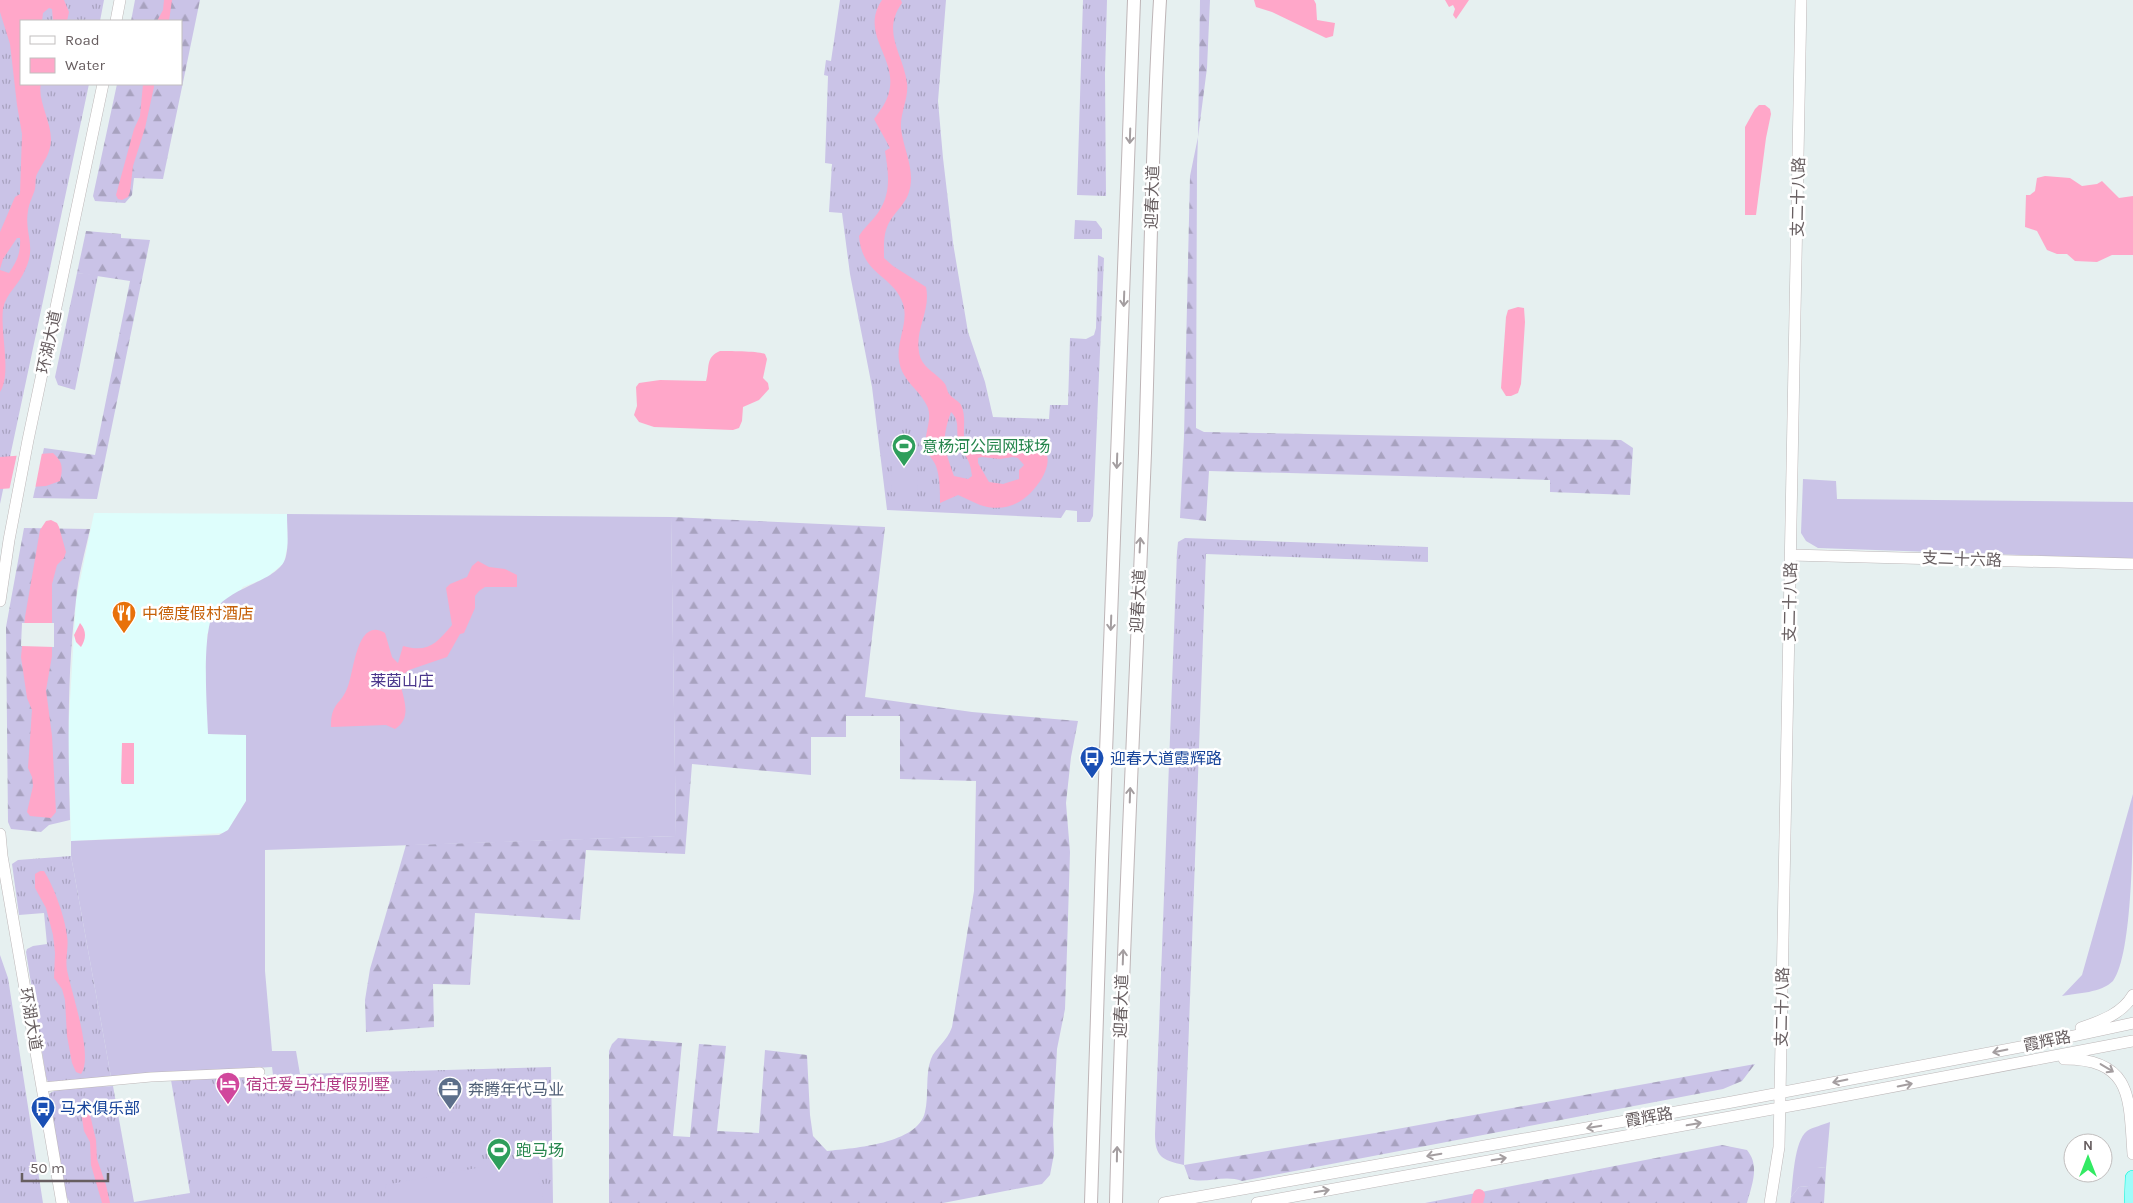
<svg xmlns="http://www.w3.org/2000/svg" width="2133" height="1203" font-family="Karla,'Noto Sans SC',sans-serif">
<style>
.commercial{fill:#defefc}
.grass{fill:url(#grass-tufts)}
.forest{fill:url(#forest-firs)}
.garden{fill:#cac3e7}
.water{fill:#ffa7c9;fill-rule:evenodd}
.pier{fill:#e6f0f0}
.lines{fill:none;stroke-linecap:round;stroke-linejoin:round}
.canal{stroke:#ffa7c9;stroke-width:12}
.minor-casing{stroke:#bdb7b8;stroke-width:10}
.tertiary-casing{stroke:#bdb7b8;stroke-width:12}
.secondary-casing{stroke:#beb5b7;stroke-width:14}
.trunk-casing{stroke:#00f6d7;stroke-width:16}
.minor{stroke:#fff;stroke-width:9}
.tertiary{stroke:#fff;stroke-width:11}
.secondary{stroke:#fff;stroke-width:12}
.trunk{stroke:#9efdfa;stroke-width:15}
.oneway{stroke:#a49ea0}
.labels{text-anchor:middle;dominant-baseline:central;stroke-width:5;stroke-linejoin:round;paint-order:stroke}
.street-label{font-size:16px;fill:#675e60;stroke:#fff}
.leisure-label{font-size:16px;fill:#27864d;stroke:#fff;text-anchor:start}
.food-label{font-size:16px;fill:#c56008;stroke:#fff;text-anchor:start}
.park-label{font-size:16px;fill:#4b378c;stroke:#fff}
.transit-label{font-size:16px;fill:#164399;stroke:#fff;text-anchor:start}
.hotel-label{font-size:16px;fill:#b23c85;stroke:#fff;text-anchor:start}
.service-label{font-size:16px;fill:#4e5e75;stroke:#fff;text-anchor:start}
</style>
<defs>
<pattern id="grass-tufts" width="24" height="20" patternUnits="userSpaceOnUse" patternTransform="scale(1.25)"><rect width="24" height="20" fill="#cac3e7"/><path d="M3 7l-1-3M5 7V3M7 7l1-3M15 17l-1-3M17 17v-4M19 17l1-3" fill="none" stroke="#a8a2bf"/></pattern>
<pattern id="forest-firs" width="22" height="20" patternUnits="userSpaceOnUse" patternTransform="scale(1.25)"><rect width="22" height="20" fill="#cac3e7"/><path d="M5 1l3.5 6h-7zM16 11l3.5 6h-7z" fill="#a8a2bf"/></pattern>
</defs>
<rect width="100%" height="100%" fill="#e6f0f0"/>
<!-- commercial -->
<path class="commercial" d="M94,513L287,514L288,543L284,563L266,578L243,587L207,634L208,734L246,735V801L228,830L224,833L71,841L68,735L76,600Z"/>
<!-- grass -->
<path class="grass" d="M0,0H104L100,21H21V84H89L0,504Z
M840,0H946L938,101L943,158L953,243L968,332L985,382L993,417L1049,419L1050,405H1068L1070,338L1086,339L1094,335L1096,328L1098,255L1104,258L1093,516L1090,522H1077V511L1066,510L1061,518L887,510L872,387L850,274L842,213L829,212L832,164L825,163L828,76L824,75L826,60L831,61Z
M1083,0H1107L1105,74L1106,196L1077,195Z
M1075,220L1096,221L1102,229V239H1074Z
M77,273L98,275L75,390L58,385L55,377Z
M1185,538L1428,547V562L1206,554L1184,1165C1162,1160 1155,1157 1155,1134L1177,552L1178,542Z
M71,856L111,1077L52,1083L48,1082L46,1077L26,952L27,949L33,946L47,944L44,913L19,915L12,864L18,860Z
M0,955L8,978L43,1203H0Z
M551,1067L553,1203H70L66,1196L49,1094C60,1085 98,1087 113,1086L134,1202L190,1193L171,1080L300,1074Z"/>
<!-- forest -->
<path class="forest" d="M135,0H200L163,179L134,178L132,195L125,203L95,201L93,196L117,84H181V21H131Z
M1200,0H1210L1207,68L1198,137L1197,165L1196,428L1204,432L1621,440L1633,448L1630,495L1550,492V480L1209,471L1206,521L1180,518L1184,436L1190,176L1198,137Z
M86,231L121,234V238L150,240L97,499L33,498L44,448L95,455L130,281L77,273Z
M671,517L885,527L865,697L972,712L1078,721L1071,757L1066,803L1070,852L1067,950L1065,1009L1057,1049L1053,1124L1054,1154L1050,1175L1042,1184L943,1203H609V1051L612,1044L618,1038L682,1043L673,1136L690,1137L699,1044L726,1046L717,1131L759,1133L765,1050L807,1055L810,1115L813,1136L827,1151C854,1148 918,1144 925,1112C929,1096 925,1074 931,1059C935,1048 947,1042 952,1027L974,891L976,781L900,779V716H846V737H811V775L692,764L685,854L586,850L580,920L475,913L470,985L433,984L434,1027L366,1032L365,1000L370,969L406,845L676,836Z
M24,528L90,529C85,552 78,576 76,600C67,673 68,747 70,820L49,825L41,832L11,829L8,822L6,627Z
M1755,1064L1742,1081L1723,1089L1242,1181C1224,1174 1207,1184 1189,1179L1184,1165L1375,1133Z
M1722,1145L1747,1150C1760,1166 1752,1184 1747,1203H1425Z
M1817,1167L1826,1168L1824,1203H1790L1791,1197L1799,1187L1809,1186Z"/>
<!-- garden -->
<path class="garden" d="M892,442H918L917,492H891Z
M1803,479L1836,481L1837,499L2133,502V559L1818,548L1806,541L1801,533Z
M287,514L671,517L676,836L265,850V971L272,1051H296L300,1074L273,1075L272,1067L111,1077L71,856V841L219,835L228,830L246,801V735L208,734C207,706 201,631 215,610C232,585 281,581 286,556C289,543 287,528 287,514Z
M2133,794C2133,832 2133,955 2113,981C2101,993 2078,993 2062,996L2082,975Z
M1830,1122L1826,1168L1817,1167V1183L1809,1186L1799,1187L1791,1197C1793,1181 1794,1141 1807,1131C1813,1127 1823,1125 1830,1122Z
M536,1157L544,1203H389L385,1185Z"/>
<!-- water -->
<path class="water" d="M0,0H64L69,12L67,21H53L52,9L49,8L43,13L42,21H21V84H41C37,99 51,121 51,139C51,154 43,162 37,174C35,178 36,184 35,189C33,196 29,203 28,211C24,233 37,246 25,270C19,285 6,293 3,309C0,332 12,374 0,392V270L9,273C17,261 21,253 20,238H17L3,259L0,269V232L15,197L20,194L22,134L17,105L10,44L0,12Z
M164,0H172L169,21H157L163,10Z
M882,0H901L902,3C881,32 903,53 907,83C909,98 900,113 901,128C903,149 916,170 909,192C906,203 896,211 890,221C883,232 884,245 884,258L893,266L926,287C931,311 915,328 919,352C921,368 936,372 945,384C947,387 947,392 950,395C953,399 958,400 961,405C967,417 962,431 965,444C988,463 1020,445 1046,453C1050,460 1046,471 1042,478C1028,501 1007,514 980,505C972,502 966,498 958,495L940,503C940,491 940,477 936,466C933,458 926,454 926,446C924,434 932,421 928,408C921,390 901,381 899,360C896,342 909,322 903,304C894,275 862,276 859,236C863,229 869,224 874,218C892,197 889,176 885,151L890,148L874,119C880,111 887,102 889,92C898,58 859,34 882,0ZM951,412C961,422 955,430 959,442C964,457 970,457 972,476L968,479L954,476C944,448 941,440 951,412ZM982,457L1000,459L1013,457L1018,458L1024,465L1019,470V479L1003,484L989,482L978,463V458Z
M1254,0H1314L1316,4L1317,20L1335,23L1333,36L1326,38L1272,12L1256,7Z
M1445,0H1469L1456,19L1453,15L1455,9L1453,5L1449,7Z
M143,84H154V87L145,128L133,166L130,192L128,197L122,200L118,199L116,195L134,129L140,116Z
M1759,105H1765L1770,109L1771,114L1766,138L1756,215H1745V127L1755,109Z
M2045,176L2070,178L2082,186L2097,184L2102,181L2119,198L2133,196V255H2112L2097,262L2075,261L2067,254H2057L2047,250L2037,231L2025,227L2026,195H2030L2035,191L2037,178Z
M1518,307L1524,308L1525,322L1521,384L1518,393L1511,396H1506L1501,388L1506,317L1508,310Z
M720,351C728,351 759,351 765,354L767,359L763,378L768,383L769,389L759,400L743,407L742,421L739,428L733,430L654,427L639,422L634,415L637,406L636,387L639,383L660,380L706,381C710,368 705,357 720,351Z
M53,453C63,462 63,468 60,481L46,486L0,489V457Z
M51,520L57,523L59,527L66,552L64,558L57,565L52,584V656L46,690L52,736L56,812L51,818L30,816L27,812L33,786L32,777L28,768L32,710L27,698L21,657L25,617L40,530L46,521Z
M478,561L489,567L505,569L517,575V587H485L479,591L475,596V608L464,633L460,634L447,657L409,670L399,678C402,696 414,717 395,729L386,725L331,727C331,701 341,706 348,686C354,671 357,616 385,633L392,657L398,663L403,646C428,653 436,644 452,625L446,588L450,584L467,577L472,566Z
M80,623C87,631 86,639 81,647L76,642L74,635Z
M122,743H134V784H122L121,782Z
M40,871H44C54,887 65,917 67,936C69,947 65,958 67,970C71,991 94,1057 81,1074L76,1072L72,1063L67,1036L65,1000L62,989L54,978L55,953L53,935L46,908L35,888V874Z
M84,1100L87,1102L96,1140L97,1159L106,1185L110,1203H102L91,1165L90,1142L84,1131L81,1112V1105Z"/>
<!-- pier -->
<path class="pier" d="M42,453L35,489L9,491L17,454Z
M22,623H54V647L21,646Z"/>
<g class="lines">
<!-- canal -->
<path class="canal" d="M1477,1203L1479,1195"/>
<defs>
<path id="minor" d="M43,1087L151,1077L260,1072"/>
<path id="tertiary" d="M116,21L120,0
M1791,555L2133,564
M0,601L9,540L28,440L103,84
M0,834L2,856L62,1203
M2081,1028C2101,1021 2122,1014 2133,995
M2064,1059C2133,1059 2129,1099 2133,1154
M1164,1203L1732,1102L2041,1043L2133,1023
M1257,1203L1806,1103L2133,1041
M1770,1203L1779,1147L1801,0"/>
<path id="secondary" d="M1091,1203L1102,860L1134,0
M1116,1203C1122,953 1135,703 1145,453C1150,302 1151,151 1160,0"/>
<path id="trunk" d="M2132,1203L2133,1178"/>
</defs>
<!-- minor casing -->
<use href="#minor" class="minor-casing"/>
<!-- tertiary casing -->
<use href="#tertiary" class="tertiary-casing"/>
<!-- secondary casing -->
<use href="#secondary" class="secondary-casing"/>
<!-- trunk casing -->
<use href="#trunk" class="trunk-casing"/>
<!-- minor -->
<use href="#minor" class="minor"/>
<!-- tertiary -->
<use href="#tertiary" class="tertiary"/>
<!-- secondary -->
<use href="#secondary" class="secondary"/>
<!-- trunk -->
<use href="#trunk" class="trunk"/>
</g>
<!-- one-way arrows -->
<defs><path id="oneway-shaft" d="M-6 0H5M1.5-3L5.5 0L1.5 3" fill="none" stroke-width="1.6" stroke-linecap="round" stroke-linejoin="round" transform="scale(1.25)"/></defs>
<g class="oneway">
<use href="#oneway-shaft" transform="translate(1130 136) rotate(92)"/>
<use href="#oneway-shaft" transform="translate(1124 299) rotate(92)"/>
<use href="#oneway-shaft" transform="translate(1117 461) rotate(92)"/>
<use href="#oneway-shaft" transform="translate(1140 545) rotate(-87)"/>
<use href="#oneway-shaft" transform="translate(1111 623) rotate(92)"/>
<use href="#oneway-shaft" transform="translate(1130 795) rotate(-88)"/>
<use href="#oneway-shaft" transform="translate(1123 957) rotate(-88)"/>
<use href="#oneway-shaft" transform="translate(2000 1051) rotate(169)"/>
<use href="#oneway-shaft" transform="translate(2107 1068) rotate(31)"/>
<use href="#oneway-shaft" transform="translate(1840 1081) rotate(169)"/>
<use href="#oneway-shaft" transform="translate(1905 1085) rotate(-11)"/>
<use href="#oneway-shaft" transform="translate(1694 1124) rotate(-10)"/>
<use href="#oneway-shaft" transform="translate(1594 1127) rotate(170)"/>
<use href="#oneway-shaft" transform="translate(1117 1154) rotate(-89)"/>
<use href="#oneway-shaft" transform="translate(1434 1155) rotate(170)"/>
<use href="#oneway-shaft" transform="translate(1499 1159) rotate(-10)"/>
<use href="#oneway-shaft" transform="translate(1322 1191) rotate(-10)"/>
</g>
<!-- icons -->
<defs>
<symbol id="stadium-pin" viewBox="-11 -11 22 30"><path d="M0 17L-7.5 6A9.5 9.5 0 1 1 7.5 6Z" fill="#2e9e5b" stroke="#fff"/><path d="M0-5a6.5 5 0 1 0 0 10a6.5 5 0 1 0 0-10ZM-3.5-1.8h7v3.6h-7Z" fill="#fff"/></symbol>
<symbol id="restaurant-pin" viewBox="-11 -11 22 30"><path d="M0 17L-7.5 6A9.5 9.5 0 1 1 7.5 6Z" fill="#e8710a" stroke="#fff"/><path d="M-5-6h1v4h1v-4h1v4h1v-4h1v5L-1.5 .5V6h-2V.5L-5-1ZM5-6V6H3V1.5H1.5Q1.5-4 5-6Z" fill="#fff"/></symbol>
<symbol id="bus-pin" viewBox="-11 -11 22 30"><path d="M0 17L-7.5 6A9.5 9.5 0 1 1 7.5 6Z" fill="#1a4fb4" stroke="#fff"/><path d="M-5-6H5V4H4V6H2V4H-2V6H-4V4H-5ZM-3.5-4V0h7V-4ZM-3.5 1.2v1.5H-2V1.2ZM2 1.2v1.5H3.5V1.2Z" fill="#fff"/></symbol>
<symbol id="hotel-pin" viewBox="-11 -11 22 30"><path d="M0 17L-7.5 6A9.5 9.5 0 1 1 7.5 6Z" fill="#d1479c" stroke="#fff"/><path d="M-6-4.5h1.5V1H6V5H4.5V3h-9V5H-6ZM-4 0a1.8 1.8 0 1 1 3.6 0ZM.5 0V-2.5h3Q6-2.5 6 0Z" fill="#fff"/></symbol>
<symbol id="office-pin" viewBox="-11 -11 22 30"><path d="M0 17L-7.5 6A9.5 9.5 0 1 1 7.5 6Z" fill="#5c6f8a" stroke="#fff"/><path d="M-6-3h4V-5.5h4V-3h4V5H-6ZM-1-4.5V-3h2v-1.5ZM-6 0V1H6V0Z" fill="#fff"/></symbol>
</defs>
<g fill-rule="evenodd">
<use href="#stadium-pin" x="890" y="432" width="28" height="38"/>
<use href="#restaurant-pin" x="110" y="599" width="28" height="38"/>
<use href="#bus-pin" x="1078" y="744" width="28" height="38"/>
<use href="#hotel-pin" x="214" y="1070" width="28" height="38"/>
<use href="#office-pin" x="436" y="1075" width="28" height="38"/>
<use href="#bus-pin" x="29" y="1094" width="28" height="38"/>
<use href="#stadium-pin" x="485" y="1136" width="28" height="38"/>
</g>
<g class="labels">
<!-- street labels -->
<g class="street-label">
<text transform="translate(1152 197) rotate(-88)">迎春大道</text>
<text transform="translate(1798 197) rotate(-89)">支二十八路</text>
<text transform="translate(49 342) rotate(-78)">环湖大道</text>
<text transform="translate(1962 559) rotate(2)">支二十六路</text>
<text transform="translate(1138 601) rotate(-87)">迎春大道</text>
<text transform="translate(1790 602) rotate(-89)">支二十八路</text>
<text transform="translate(1121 1006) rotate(-88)">迎春大道</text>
<text transform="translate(1782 1007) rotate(-89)">支二十八路</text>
<text transform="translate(31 1019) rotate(80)">环湖大道</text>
<text transform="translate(2047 1041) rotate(-12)">霞辉路</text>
<text transform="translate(1649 1117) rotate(-10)">霞辉路</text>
</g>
<!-- leisure labels -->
<g class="leisure-label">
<text x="922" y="446">意杨河公园网球场</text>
<text x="516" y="1150">跑马场</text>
</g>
<!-- food labels -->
<g class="food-label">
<text x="142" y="613">中德度假村酒店</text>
</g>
<!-- park labels -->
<g class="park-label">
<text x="402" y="680">莱茵山庄</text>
</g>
<!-- transit labels -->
<g class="transit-label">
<text x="1110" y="758">迎春大道霞辉路</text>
<text x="60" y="1108">马术俱乐部</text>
</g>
<!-- hotel labels -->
<g class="hotel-label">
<text x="246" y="1084">宿迁爱马社度假别墅</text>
</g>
<!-- service labels -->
<g class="service-label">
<text x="468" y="1089">奔腾年代马业</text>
</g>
</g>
<!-- legend -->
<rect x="20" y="20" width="162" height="65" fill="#ffffff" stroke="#c2bfbf"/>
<rect x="30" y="36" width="25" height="8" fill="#ffffff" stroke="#c2bfbf"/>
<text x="65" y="45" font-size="15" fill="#675e60">Road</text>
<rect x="30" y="58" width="25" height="15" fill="#ffa7c9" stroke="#c2bfbf"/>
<text x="65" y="70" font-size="15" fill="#675e60">Water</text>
<!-- north arrow -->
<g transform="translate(2088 1158)"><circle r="24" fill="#ffffff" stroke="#c2bfbf"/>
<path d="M0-4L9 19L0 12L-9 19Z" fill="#32ea63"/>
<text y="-8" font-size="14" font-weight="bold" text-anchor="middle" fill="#675e60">N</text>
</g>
<!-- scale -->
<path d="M22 1173v8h86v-8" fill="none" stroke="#675e60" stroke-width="2.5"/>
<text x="30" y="1173" font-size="15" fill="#675e60" stroke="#ffffff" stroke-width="4" paint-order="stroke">50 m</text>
</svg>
